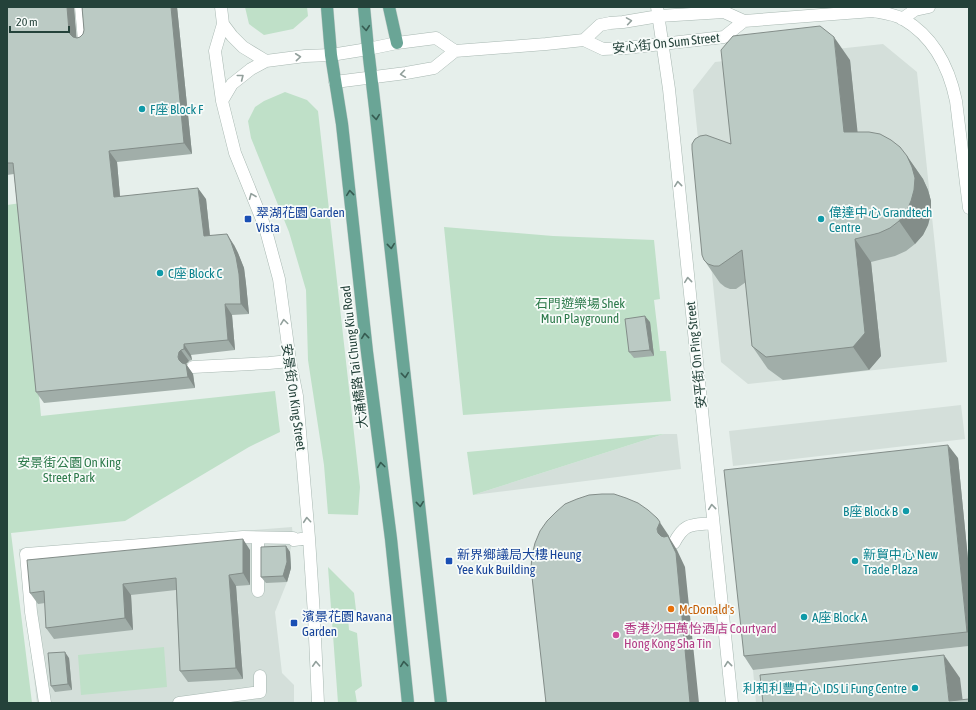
<svg xmlns="http://www.w3.org/2000/svg" width="976" height="710" font-family="'Asap Condensed','Noto Sans TC',sans-serif">
<style>
.built{fill:#d4dfda}
.green{fill:#bfe0c8}
.lines{fill:none;stroke-linecap:round;stroke-linejoin:round}
.minor-casing{stroke:#a8b8b2;stroke-width:13}
.major-casing{stroke:#c2cac8;stroke-width:13}
.minor{stroke:#fff;stroke-width:12}
.major{stroke:#6aa596;stroke-width:12}
.wall{fill:#a1aea9}
.shaded-wall{fill:#838d89}
.building{fill:#bbcac4;stroke:#838d89}
.oneway{stroke:#92a09c}
.oneway2{stroke:#365b51}
.culture-dot{fill:#0f9aa8;stroke:#f7fbf9;stroke-width:1.5}
.transit-dot{fill:#1a4fb4;stroke:#f7fbf9;stroke-width:1.5}
.food-dot{fill:#e8710a;stroke:#f7fbf9;stroke-width:1.5}
.hotel-dot{fill:#d1479c;stroke:#f7fbf9;stroke-width:1.5}
.labels{text-anchor:middle;dominant-baseline:central;stroke-width:3.5;stroke-linejoin:round;paint-order:stroke}
.street-label{font-size:13px;fill:#24423a;stroke:#f7fbf9}
.culture-label{font-size:13px;fill:#0d838f;stroke:#f7fbf9;text-anchor:start}
.transit-label{font-size:13px;fill:#164399;stroke:#f7fbf9;text-anchor:start}
.park-label{font-size:13px;fill:#2d7a4b;stroke:#f7fbf9}
.food-label{font-size:13px;fill:#c56008;stroke:#f7fbf9;text-anchor:start}
.hotel-label{font-size:13px;fill:#b23c85;stroke:#f7fbf9;text-anchor:start}
</style>
<rect width="100%" height="100%" fill="#e6efeb"/>
<!-- built -->
<path class="built" d="M883,44L917,72L947,362L748,384L721,362L693,90L715,62Z
M961,405L965,439L733,466L729,431Z
M664,434H677L681,469L473,495Z
M292,527L293,538L290,552L291,568L287,582L275,612L282,673L294,685V703H37L19,549Z
M969,646V703H756L753,670Z"/>
<!-- green -->
<path class="green" d="M245,7H307L308,16L293,29L264,35L249,24Z
M285,92L307,100L318,111L360,487L358,515L328,514L324,465L308,360L306,290L289,232L251,138L248,121L255,107L264,101Z
M21,203L41,416L275,391L280,432L249,447L155,503L125,521L11,533L32,703H7V205Z
M444,227L553,236L654,240L660,299L654,300L660,351H666L671,401L463,415Z
M664,434L473,495L467,452Z
M328,567L354,593L356,610L348,617L349,630L357,633L362,686L355,691L357,703H338Z
M164,647L167,687L81,695L78,655Z"/>
<g class="lines">
<defs>
<path id="minor" d="M81,7L84,41
M221,7L223,24L215,51L222,101L235,153L265,227L279,279L290,361L297,396L309,538L314,615L318,703
M657,7L669,89L732,703
M902,19L915,10L929,7
M223,24L232,36L243,47L266,61
M584,40L600,25L610,23L623,22L659,16L724,12L744,21L873,11C883,13 894,14 903,19C934,37 949,67 956,101L969,208
M335,82L406,73L434,68L455,51L546,44L584,40L603,49L626,48L724,37L744,21
M222,101L232,84L251,69L266,61L305,56L331,55L368,49L397,43L436,38L455,51
M193,367L269,363L290,361
M258,538V591
M674,543C685,522 692,525 713,523
M45,703L31,612L26,554L243,537L293,538L294,540L309,538
M179,703L260,692V676"/>
<path id="major" d="M327,7L331,55L342,124L367,352L391,539L408,703
M364,7L368,49L375,108L441,703
M389,7L397,43"/>
</defs>
<!-- minor casing -->
<use href="#minor" class="minor-casing"/>
<!-- major casing -->
<use href="#major" class="major-casing"/>
<!-- minor -->
<use href="#minor" class="minor"/>
<!-- major -->
<use href="#major" class="major"/>
</g>
<!-- wall -->
<path class="wall" d="M7,7H74L76,38L80,37L83,34L84,30L82,7H177L192,154L117,162L120,196L206,199L210,235L234,245L238,253L244,268L246,284L249,314L232,315L235,350L191,355L192,360L189,361L186,364L193,374L195,388L44,403L36,392L14,174L7,175Z
M850,60L857,132L907,156L923,179L928,190L931,201V213L928,225L923,235L915,244L906,251L895,256L871,262L881,356L869,370L783,380L768,369L752,346L746,282L736,289H730L725,287L720,283L704,260L731,144Z
M650,322L654,356L634,358L629,352Z
M958,458L969,569V646L753,670L744,656Z
M286,546L290,552L291,568L287,582L266,583L261,577Z
M250,550V585L236,586L243,679L188,682L180,671L176,590L131,595L133,630L54,639L46,628L45,603L38,604L30,593Z
M69,658L72,690L55,692L51,686Z"/>
<!-- shaded-wall -->
<path class="shaded-wall" d="M67,7H74L77,42L70,34L69,31Z
M171,7H177L192,154L184,143Z
M834,37L850,60L860,155L844,132Z
M109,151L117,162L121,208L114,197Z
M907,156L923,179L928,190L931,201V213L928,225L923,235L915,244L899,221Z
M198,188L206,199L211,247L204,236Z
M227,234L234,245L238,253L244,268L246,284L249,314L241,304Z
M855,239L871,262L881,356L869,370L853,347Z
M225,304L232,315L235,350L228,340Z
M645,316L650,322L654,356L650,350Z
M184,344L191,355L192,360L184,349Z
M181,350L189,361L186,364L193,374L195,388L188,377L179,360L178,357L179,352Z
M948,445L958,458L969,569V634L967,632Z
M657,518L669,536V537L677,550L685,567L699,703H690L657,529Z
M243,539L250,550V585L243,573Z
M286,546L290,552L291,568L287,582L283,576Z
M229,575L236,586L243,679L236,668Z
M123,584L131,595L133,630L125,618Z
M65,652L69,658L72,690L68,684Z
M944,655L960,678L963,703L949,701Z"/>
<!-- building -->
<path class="building" d="M7,7H67L69,31L70,34L73,37L77,38L80,37L83,34L84,30L82,7H171L184,143L109,151L114,197L198,188L204,236L227,234L231,242L236,257L239,274L241,304H225L228,340L184,344V349L181,350L179,352L178,357L179,360L182,363L186,364L188,377L36,392L13,163H7Z
M820,26L834,37L844,132H869L880,134L891,140L900,147L907,156L912,167L915,178L914,190L911,201L906,212L899,221L890,228L879,233L855,239L865,333L853,347L766,357L752,346L742,250L719,266H714L708,264L704,260L702,255L692,149V144L695,139L700,136L706,135L731,144L721,50L733,36Z
M645,316L650,350L629,352L625,319Z
M948,445L967,632L744,656L724,470Z
M602,494H614L626,498L638,503L648,510L657,518L660,522L657,529L658,533L661,536L664,537L668,536L676,553L690,703H546L531,568L532,555L535,543L540,531L547,521L556,512L565,504L577,499L589,495Z
M243,539V573L229,575L236,668L180,671L176,578L123,584L125,618L46,628L44,591L30,593L27,560Z
M286,546L287,562L283,576L261,577V547Z
M65,652L68,684L51,686L48,653Z
M944,655L949,701L969,699V703H763L760,675Z"/>
<!-- one-way arrows -->
<defs><path id="oneway-chevron" d="M-2-3.5L2.5 0L-2 3.5" fill="none" stroke-width="1.6" stroke-linecap="round" stroke-linejoin="round"/></defs>
<g class="oneway">
<use href="#oneway-chevron" transform="translate(629 21) rotate(-9)"/>
<use href="#oneway-chevron" transform="translate(298 57) rotate(-6)"/>
<use href="#oneway-chevron" transform="translate(403 74) rotate(172)"/>
<use href="#oneway-chevron" transform="translate(241 77) rotate(-38)"/>
<use href="#oneway-chevron" transform="translate(678 184) rotate(-96)"/>
<use href="#oneway-chevron" transform="translate(252 196) rotate(-112)"/>
<use href="#oneway-chevron" transform="translate(688 280) rotate(-96)"/>
<use href="#oneway-chevron" transform="translate(284 322) rotate(-98)"/>
<use href="#oneway-chevron" transform="translate(712 507) rotate(-96)"/>
<use href="#oneway-chevron" transform="translate(307 520) rotate(-95)"/>
<use href="#oneway-chevron" transform="translate(316 664) rotate(-93)"/>
<use href="#oneway-chevron" transform="translate(728 664) rotate(-96)"/>
</g>
<g class="oneway2">
<use href="#oneway-chevron" transform="translate(366 28) rotate(85)"/>
<use href="#oneway-chevron" transform="translate(376 117) rotate(84)"/>
<use href="#oneway-chevron" transform="translate(350 193) rotate(-96)"/>
<use href="#oneway-chevron" transform="translate(391 246) rotate(84)"/>
<use href="#oneway-chevron" transform="translate(365 336) rotate(-96)"/>
<use href="#oneway-chevron" transform="translate(405 375) rotate(84)"/>
<use href="#oneway-chevron" transform="translate(381 465) rotate(-97)"/>
<use href="#oneway-chevron" transform="translate(420 504) rotate(84)"/>
<use href="#oneway-chevron" transform="translate(404 664) rotate(-96)"/>
</g>
<!-- markers -->
<g class="culture-dot">
<circle cx="142" cy="109" r="4"/>
<circle cx="821" cy="219" r="4"/>
<circle cx="160" cy="273" r="4"/>
<circle cx="906" cy="511" r="4"/>
<circle cx="855" cy="561" r="4"/>
<circle cx="804" cy="617" r="4"/>
<circle cx="915" cy="688" r="4"/>
</g>
<g class="transit-dot">
<rect x="244" y="215" width="8" height="8" rx="2"/>
<rect x="445" y="557" width="8" height="8" rx="2"/>
<rect x="290" y="619" width="8" height="8" rx="2"/>
</g>
<circle class="food-dot" cx="671" cy="609" r="4"/>
<circle class="hotel-dot" cx="616" cy="635" r="4"/>
<g class="labels">
<!-- street labels -->
<g class="street-label">
<text transform="translate(666 43) rotate(-6)">安心街 On Sum Street</text>
<text transform="translate(696 355) rotate(-96)">安平街 On Ping Street</text>
<text transform="translate(354 357) rotate(-97)">大涌橋路 Tai Chung Kiu Road</text>
<text transform="translate(294 397) rotate(82)">安景街 On King Street</text>
</g>
<!-- culture labels -->
<g class="culture-label">
<text x="150" y="109">F座 Block F</text>
<text x="829" y="212">偉達中心 Grandtech<tspan x="829" dy="15">Centre</tspan></text>
<text x="168" y="273">C座 Block C</text>
<text x="898" y="511" text-anchor="end">B座 Block B</text>
<text x="863" y="554">新貿中心 New<tspan x="863" dy="15">Trade Plaza</tspan></text>
<text x="812" y="617">A座 Block A</text>
<text x="907" y="688" text-anchor="end">利和利豐中心 IDS Li Fung Centre</text>
</g>
<!-- transit labels -->
<g class="transit-label">
<text x="256" y="212">翠湖花園 Garden<tspan x="256" dy="15">Vista</tspan></text>
<text x="457" y="554">新界鄉議局大樓 Heung<tspan x="457" dy="15">Yee Kuk Building</tspan></text>
<text x="302" y="616">濱景花園 Ravana<tspan x="302" dy="15">Garden</tspan></text>
</g>
<!-- park labels -->
<g class="park-label">
<text x="580" y="303">石門遊樂場 Shek<tspan x="580" dy="15">Mun Playground</tspan></text>
<text x="69" y="462">安景街公園 On King<tspan x="69" dy="15">Street Park</tspan></text>
</g>
<!-- food labels -->
<g class="food-label">
<text x="679" y="609">McDonald's</text>
</g>
<!-- hotel labels -->
<g class="hotel-label">
<text x="624" y="628">香港沙田萬怡酒店 Courtyard<tspan x="624" dy="15">Hong Kong Sha Tin</tspan></text>
</g>
</g>
<!-- border -->
<rect width="976" height="710" fill="none" stroke="#24423a" stroke-width="16"/>
<!-- scale -->
<path d="M10 26v6h59v-6" fill="none" stroke="#24423a" stroke-width="2"/>
<text x="16" y="26" font-size="12" fill="#24423a" stroke="#f7fbf9" stroke-width="3" paint-order="stroke">20 m</text>
</svg>
